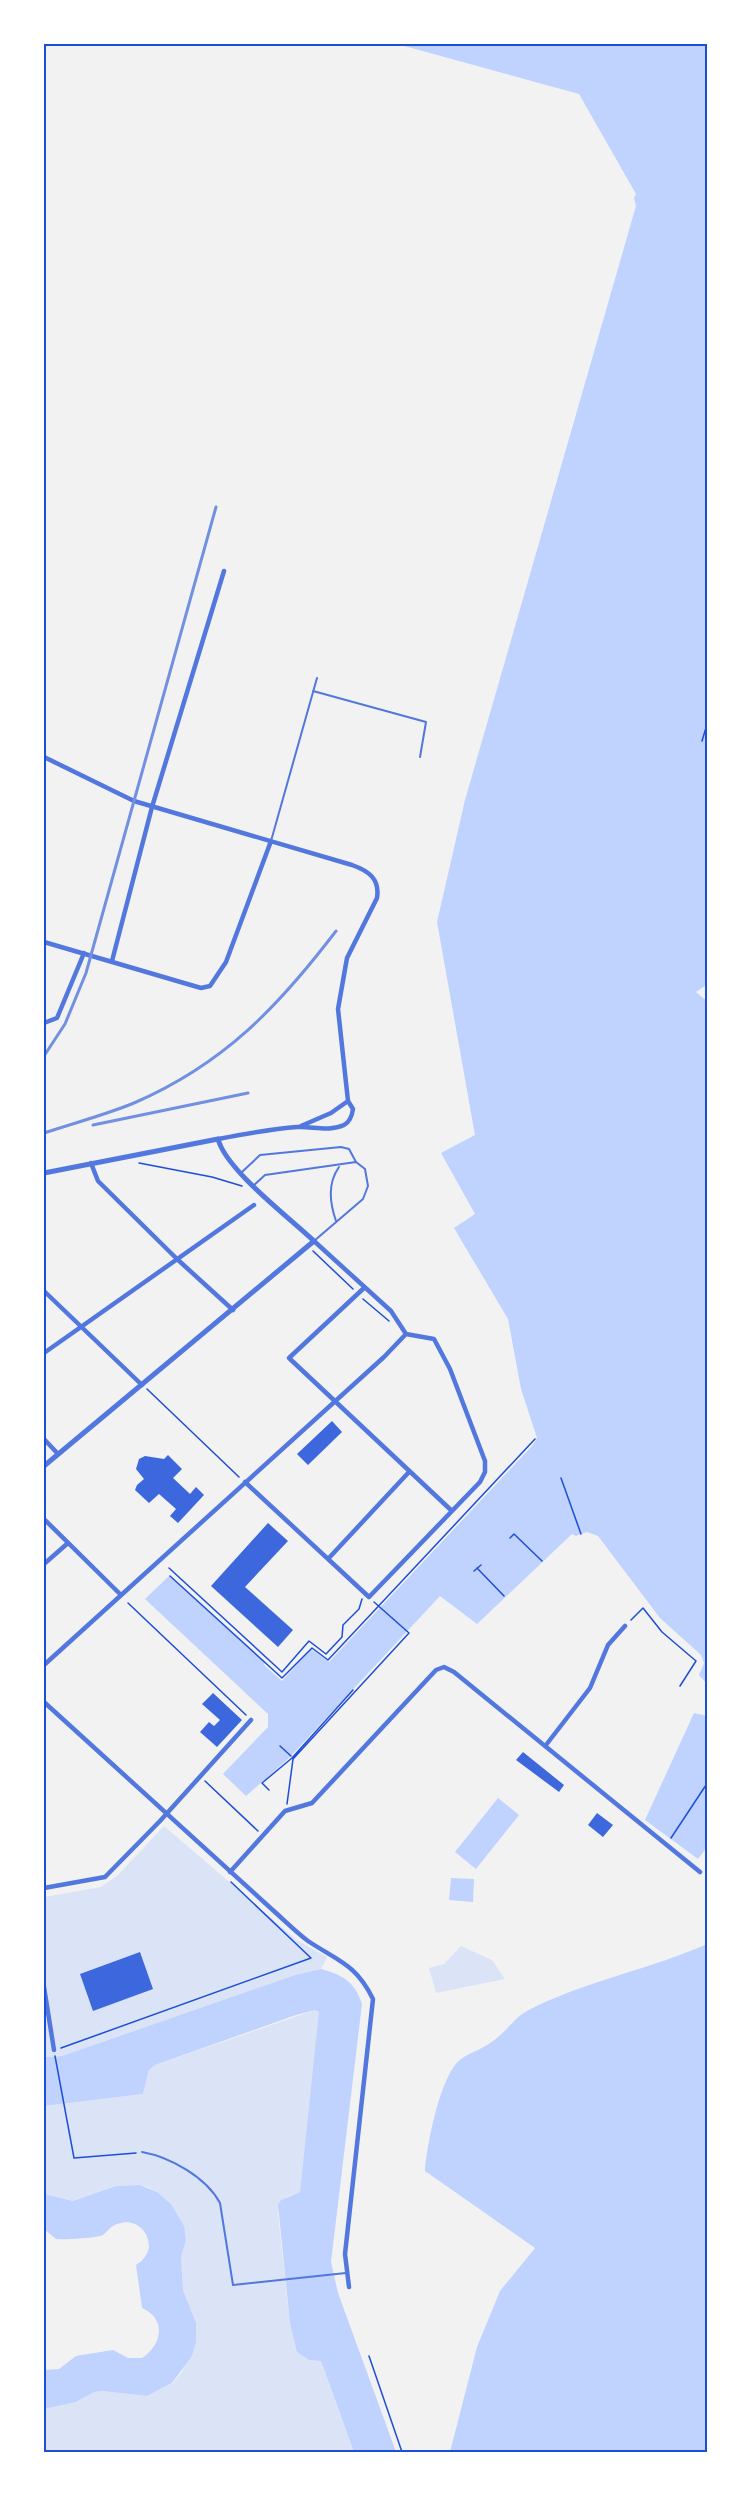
<svg xmlns="http://www.w3.org/2000/svg" width="751" height="2496" font-family="'Sofia Sans Condensed',sans-serif">
<style>
.green{fill:#dbe4f7}
.water{fill:#bfd3fe}
.building{fill:#3d67dc}
.lines{fill:none;stroke-linecap:round;stroke-linejoin:round}
.path{stroke:#1d4ed8;stroke-width:1.5}
.service{stroke:#5277de;stroke-width:2}
.minor{stroke:#5277de;stroke-width:4.5}
.tertiary{stroke:#5277de;stroke-width:5}
.rail{stroke:#7290e2;stroke-width:3}
.neatline{fill:none;stroke:#1d4ed8;stroke-width:2}
</style>
<rect width="100%" height="100%" fill="#f2f2f2"/>
<!-- green -->
<path class="green" d="M164,1826L297,1940L327,1957L321,1969L295,1975L62,2056L44,2057V1897L101,1887L118,1875Z
M461,1946L492,1960L505,1979L436,1993L429,1968L444,1964Z
M315,2010L319,2012L320,2016L300,2192L286,2197L278,2213L290,2323L309,2360L321,2361L354,2452H44V2409L76,2402L94,2392L102,2391L147,2396L173,2383L182,2372L196,2342V2323L183,2290L181,2257L183,2251L171,2204L157,2192L147,2187L140,2185L116,2186L73,2201L44,2194V2106L143,2094L149,2070L155,2065Z"/>
<!-- water -->
<path class="water" d="M397,44H707L708,984L696,992L708,1002L707,1684L699,1675L704,1663L701,1655L660,1618L598,1536L587,1532L576,1536L572,1534L477,1624L440,1596L289,1758L246,1796L223,1774L268,1727V1714L145,1599L169,1576L265,1662L264,1665L282,1681L311,1649L329,1662L532,1446L537,1438L521,1389L508,1319L454,1228L475,1214L441,1153L475,1135L437,922L465,800L636,206L634,198L636,194L579,94Z
M694,1713L707,1716V1847L698,1859L645,1820Z
M498,1798L519,1815L476,1869L455,1852Z
M451,1878L474,1879L473,1902L449,1900Z
M707,1944V2452H450L477,2347L500,2291L535,2248L425,2171C427,2145 440,2075 461,2059C471,2052 483,2049 493,2041C505,2033 514,2018 527,2011C584,1981 649,1970 707,1944Z
M321,1969C343,1975 355,1982 362,2004L331,2262L338,2293L396,2452H354L321,2361L309,2360L297,2352L290,2323L278,2205L281,2200L300,2192L319,2012L315,2010L296,2015L155,2065L149,2070L143,2094L44,2106V2057L62,2056L295,1975Z
M140,2185L157,2192L171,2204L184,2226L186,2240L181,2257L183,2290L196,2323V2342L192,2356L172,2383L147,2396L102,2391L94,2392L76,2402L44,2409V2370L59,2369L76,2356L113,2350L128,2358H142C162,2345 167,2319 142,2308L136,2265C143,2261 148,2254 149,2247C149,2227 130,2216 113,2226C109,2228 106,2233 103,2235C97,2238 64,2240 56,2239L44,2229V2194L73,2201L116,2186Z"/>
<!-- building -->
<path class="building" d="M332,1421L342,1432L308,1465L297,1454Z
M168,1455L182,1469L173,1478L190,1494L196,1487L204,1495L178,1523L170,1516L176,1509L159,1494L149,1503L135,1490L137,1485L144,1479L136,1469L139,1459L145,1456L164,1459Z
M268,1523L288,1541L245,1587L293,1630L278,1647L211,1586Z
M213,1693L242,1720L217,1747L200,1732L209,1722L214,1726L220,1720L202,1704Z
M523,1752L564,1785L559,1792L516,1760Z
M597,1813L613,1825L603,1837L588,1825Z
M140,1952L153,1989L93,2011L80,1974Z"/>
<g class="lines">
<!-- path -->
<path class="path" d="M702,741L708,721
M706,757L708,756
M139,1163L212,1177L242,1186
M313,1251L353,1289
M363,1299L389,1321
M147,1389L239,1477
M561,1478L581,1534
M510,1538L514,1534L542,1561
M169,1568L282,1672L309,1641L326,1654L342,1637L343,1625L359,1609L362,1599
M477,1568L504,1596
M474,1571L481,1565
M170,1576L282,1678L312,1648L328,1660L535,1439
M128,1603L246,1715
M631,1620L643,1608L662,1632L696,1661L680,1686
M280,1746L291,1756
M205,1781L258,1831
M269,1790L262,1783L292,1758L353,1690
M287,1804L293,1759L409,1633L374,1602
M671,1838L708,1782
M61,2048L311,1958L231,1882
M55,2056L74,2158L136,2153
M369,2356L402,2452"/>
<!-- service -->
<path class="service" d="M313,691L426,722L420,757
M271,841L317,678
M242,1172L260,1155L341,1147L349,1149L356,1162L365,1169L368,1186L363,1199L314,1241
M253,1186L265,1175L356,1162
M336,1221C330,1203 327,1184 339,1167
M142,2152C170,2157 206,2177 220,2203L233,2285L346,2273"/>
<!-- minor -->
<path class="minor" d="M44,757L134,801L352,865C369,871 380,879 377,898L347,958L338,1009L348,1101L353,1109C352,1116 350,1122 344,1125C329,1132 312,1126 297,1127C271,1129 244,1134 218,1139
M44,942L201,988L210,986L226,962L271,841
M112,961L152,807L224,571
M44,1023L57,1018L84,953
M301,1126L331,1113L348,1101
M91,1163L98,1181L177,1259L233,1310
M364,1288L289,1358L452,1511
M44,1291L142,1385
M44,1353L254,1205
M44,1439L58,1454
M245,1482L369,1597L480,1482L485,1472V1461L450,1369L434,1339L406,1334L391,1311L314,1241
M44,1519L120,1594
M328,1559L409,1472
M44,1564L68,1543
M44,1665L384,1357L406,1334
M44,1702L276,1913C286,1922 297,1933 308,1941C338,1961 356,1964 373,1999L345,2254L349,2287
M546,1745L590,1688L608,1645L625,1626
M230,1872L285,1811L312,1803L436,1670L444,1667L454,1672L700,1872
M44,1888L105,1877L160,1821L251,1720
M44,1987L54,2050"/>
<!-- tertiary -->
<path class="tertiary" d="M44,1173L218,1139C226,1170 290,1218 314,1241L44,1466"/>
<!-- rail -->
<path class="rail" d="M44,1056L65,1024L86,973L216,507
M93,1125L248,1093
M44,1133C74,1123 105,1115 134,1103C224,1064 278,1007 336,931"/>
</g>
<!-- border -->
<rect width="751" height="2496" fill="none" stroke="#ffffff" stroke-width="90"/>
<rect x="45" y="45" width="661" height="2406" class="neatline"/>
</svg>
